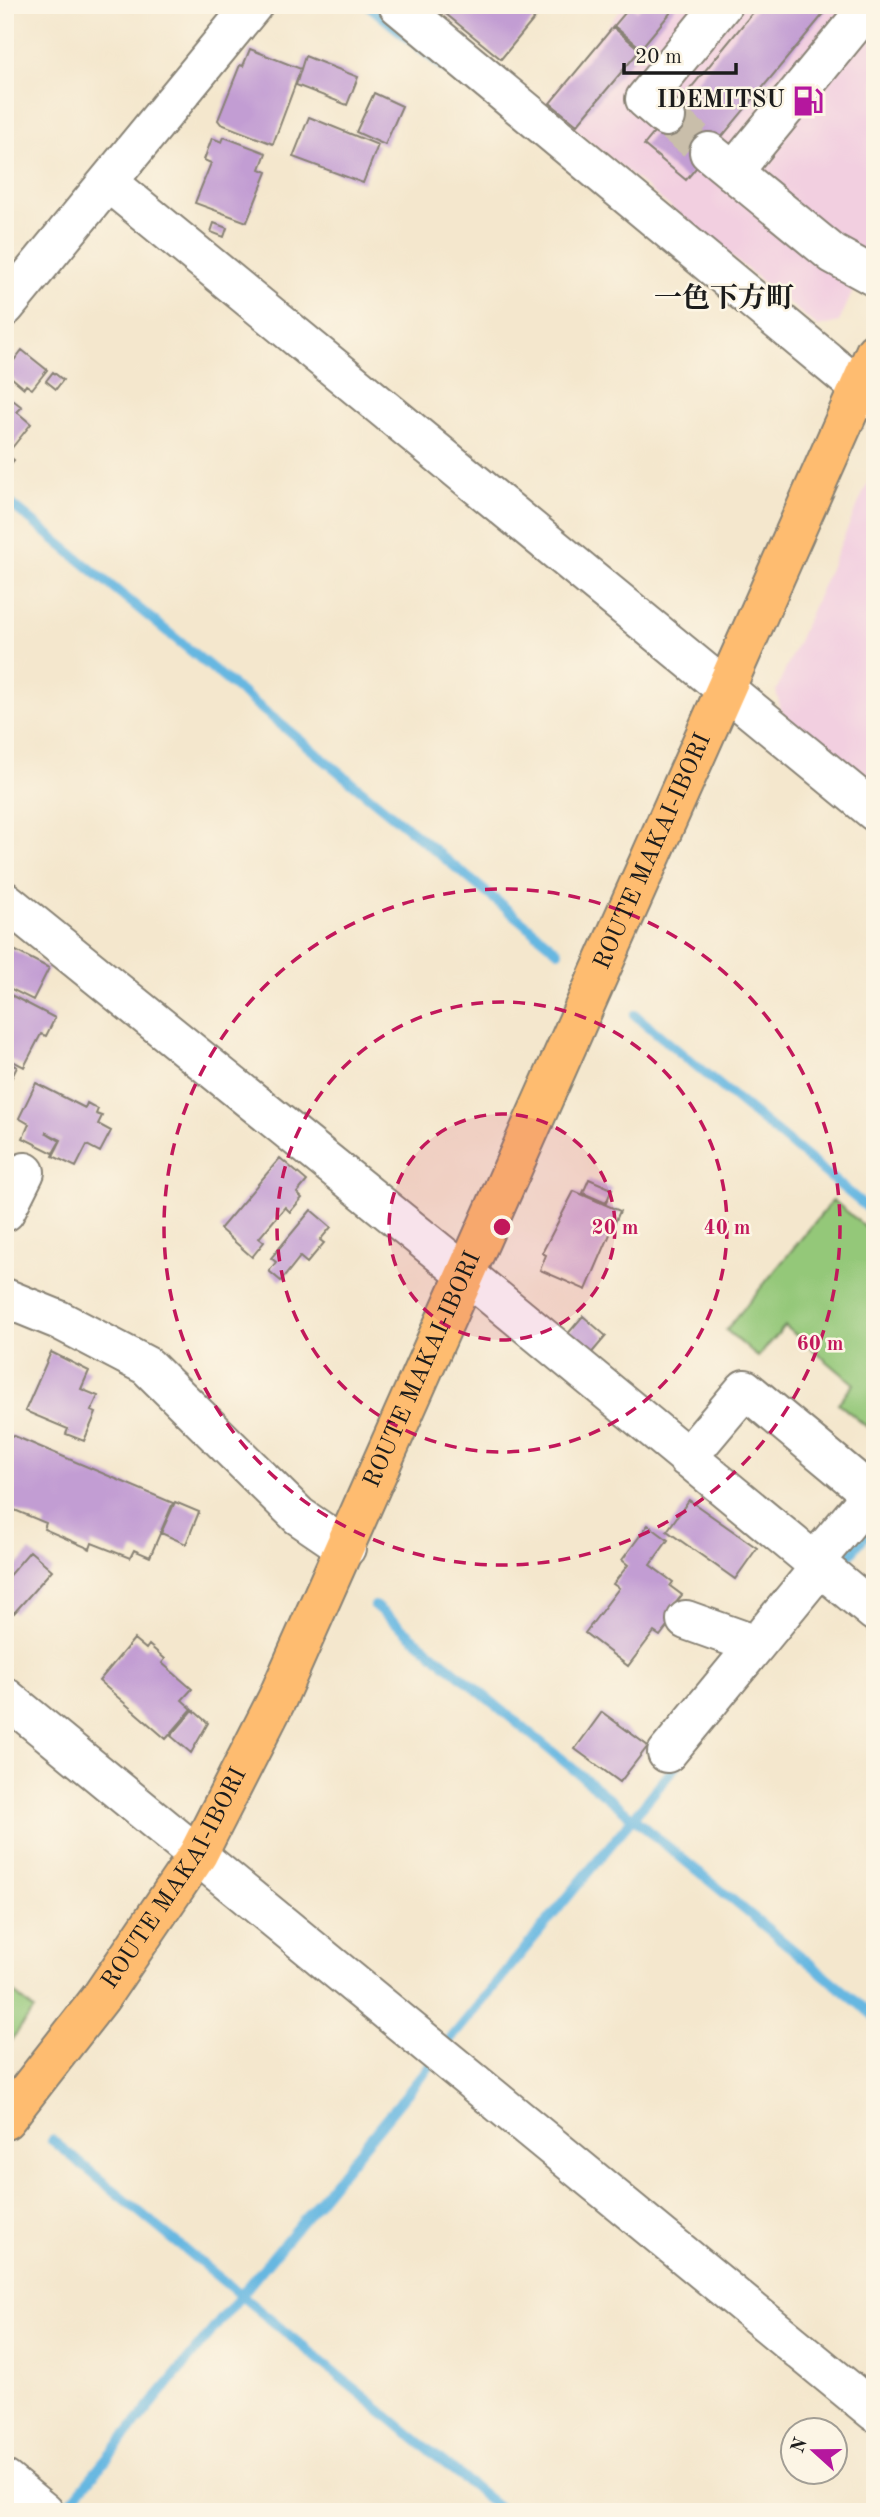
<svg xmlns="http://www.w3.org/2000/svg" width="880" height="2517" font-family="'Old Standard TT','Noto Serif JP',serif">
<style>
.built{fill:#f2cfe0}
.green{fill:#94c879;stroke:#58724a;stroke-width:2}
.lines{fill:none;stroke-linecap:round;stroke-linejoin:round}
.stream{stroke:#66b7e1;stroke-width:10}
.building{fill:#c29dd3}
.minor-tunnel{stroke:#c9beaa;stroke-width:38;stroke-dasharray:38 19;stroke-linecap:butt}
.minor-casing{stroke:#888274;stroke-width:42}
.major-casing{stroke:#888274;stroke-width:42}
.minor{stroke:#fff;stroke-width:38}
.major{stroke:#febc70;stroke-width:38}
.ring{fill:none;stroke:#c2185b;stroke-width:3.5;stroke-dasharray:12 9}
.labels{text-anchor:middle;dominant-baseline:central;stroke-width:5;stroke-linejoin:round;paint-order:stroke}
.poi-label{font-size:24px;font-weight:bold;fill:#1c1c1c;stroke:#fcf5e5;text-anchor:end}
.street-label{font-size:24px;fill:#1c1c1c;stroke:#fcf5e5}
.quarter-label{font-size:28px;font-weight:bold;fill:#1c1c1c;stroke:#fcf5e5}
.centre{fill:#c2185b;stroke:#fcf5e5;stroke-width:3.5}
.ring-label{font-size:21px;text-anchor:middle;font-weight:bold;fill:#c2185b;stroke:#fcf5e5;stroke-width:5;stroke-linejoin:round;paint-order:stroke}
</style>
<rect width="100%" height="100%" fill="#fcf5e5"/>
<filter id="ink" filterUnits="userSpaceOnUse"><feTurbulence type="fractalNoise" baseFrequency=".0143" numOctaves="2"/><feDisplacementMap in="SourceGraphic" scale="14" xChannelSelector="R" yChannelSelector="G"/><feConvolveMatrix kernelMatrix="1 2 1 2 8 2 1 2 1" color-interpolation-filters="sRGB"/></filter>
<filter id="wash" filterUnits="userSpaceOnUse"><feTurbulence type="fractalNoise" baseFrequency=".00686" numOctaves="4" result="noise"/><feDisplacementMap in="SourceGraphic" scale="28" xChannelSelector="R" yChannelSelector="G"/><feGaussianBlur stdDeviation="1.57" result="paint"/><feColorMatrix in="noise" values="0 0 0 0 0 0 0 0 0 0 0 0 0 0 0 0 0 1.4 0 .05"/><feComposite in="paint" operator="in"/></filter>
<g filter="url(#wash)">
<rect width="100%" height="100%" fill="#f4e7cd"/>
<path class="built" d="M624,5H859L875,18V242L839,322L818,327L544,104Z
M875,466V793L783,717L776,691Z"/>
<path class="green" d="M833,1200L875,1235V1418L867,1427L838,1403L854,1384L785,1326L758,1357L726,1330Z
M5,1985L34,2010L5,2048Z"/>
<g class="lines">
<path class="stream" d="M368,5L447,70
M5,499L558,951
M635,1015L875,1214
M839,1567L875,1524
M375,1606L875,2017
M449,2041L679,1762
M52,2140L504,2512
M66,2508L429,2067"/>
</g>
<g id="blocks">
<path class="building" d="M435,5H530L539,13L501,59Z
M642,5H677L641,48L614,26L631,6L637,11Z
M759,5H831L686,180L644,145Z
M613,27L640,50L577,125L550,103Z
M250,49L301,69L273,144L221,124L218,120L240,65L243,66Z
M305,56L358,77L347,105L296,85Z
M374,93L402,106L385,145L356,132Z
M309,117L378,145L363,183L293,157Z
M224,137L266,153L260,169L267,172L247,222L195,203L211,163L204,160L212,138L222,142Z
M214,223L227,228L224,237L211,232Z
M22,350L47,370L32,389L26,385L24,388L5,372Z
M53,372L63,380L56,389L46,381Z
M5,394L22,407L17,412L31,424L7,454L14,460L5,471Z
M10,948L49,968L33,1000L5,986V958Z
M5,992L55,1018L46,1036L41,1034L24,1067L5,1057Z
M5,1061L17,1067L10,1081L5,1078Z
M36,1083L85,1108L87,1103L98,1109L96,1114L102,1116L98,1124L111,1131L100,1152L87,1145L76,1167L53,1156L61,1140L45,1132L60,1141L53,1153L23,1138L29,1124L19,1118Z
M280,1158L307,1181L297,1193L302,1198L290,1212L285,1207L259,1238L264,1242L252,1257L220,1229Z
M589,1179L612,1189L606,1203L583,1193Z
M574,1191L620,1211L586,1290L540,1270L546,1255L542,1253Z
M311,1210L331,1227L320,1240L324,1243L307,1263L300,1257L281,1281L269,1271L276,1262L271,1258Z
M583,1316L606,1336L589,1356L565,1337Z
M51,1352L89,1371L81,1389L98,1396L91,1411L96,1413L84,1441L66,1434L68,1429L25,1411Z
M5,1432L173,1503L150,1557L134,1550L130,1558L92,1543L90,1549L44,1529L46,1523L5,1506Z
M689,1500L757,1548L735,1579L667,1531Z
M175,1502L199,1512L186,1544L161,1533Z
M648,1525L668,1540L650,1565L673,1582L670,1586L682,1595L670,1610L676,1615L660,1636L654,1632L628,1666L585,1633L619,1588L613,1584L628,1565L622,1560Z
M30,1551L52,1570L14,1613L5,1605V1580Z
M134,1639L146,1649L149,1645L165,1659L162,1663L192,1689L182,1700L192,1709L166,1739L99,1681Z
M193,1710L208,1723L191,1753L171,1736Z
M602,1712L648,1746L620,1782L575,1749Z"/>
</g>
</g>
<g filter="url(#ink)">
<use href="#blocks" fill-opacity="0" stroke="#888274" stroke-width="2"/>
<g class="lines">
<path class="minor-tunnel" d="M666,117L709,152"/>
<g class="minor-casing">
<path id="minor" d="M398,5L875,401
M666,117L645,99L722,5
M709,152L833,254L875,277
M733,172L870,5
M108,182L875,812
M5,307L253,5
M5,901L467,1275L875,1612
M5,1212L25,1172
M5,1298L59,1320L147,1366L299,1516L346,1548
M687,1458L745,1389L871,1494
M814,1562L875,1490
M686,1620L756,1645
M5,1697L875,2412
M667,1753L820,1567
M5,2480L44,2512"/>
</g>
<g class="major-casing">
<g id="major">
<path id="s1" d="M5,2120L101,1997L198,1854L277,1699L875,352"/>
</g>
</g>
<use href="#minor" class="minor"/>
<use href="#major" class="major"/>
</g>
</g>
<circle cx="502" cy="1227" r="113" fill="#c2185b" fill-opacity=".12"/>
<g class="ring">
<circle cx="502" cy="1227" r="113"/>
<circle cx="502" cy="1227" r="225"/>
<circle cx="502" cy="1227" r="338"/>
</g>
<defs>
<g id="fuel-bare" transform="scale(2.415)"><path d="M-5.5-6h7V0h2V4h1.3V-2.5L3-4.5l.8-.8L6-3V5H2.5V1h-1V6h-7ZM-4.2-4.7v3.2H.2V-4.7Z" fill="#b5179e" stroke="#fcf5e5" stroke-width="2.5" paint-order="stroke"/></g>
</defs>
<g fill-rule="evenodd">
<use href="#fuel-bare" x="808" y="101"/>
</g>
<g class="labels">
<g class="poi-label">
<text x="785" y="101">IDEMITSU</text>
</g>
<g class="street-label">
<text stroke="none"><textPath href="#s1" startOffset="1430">ROUTE MAKAI-IBORI</textPath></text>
<text stroke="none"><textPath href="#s1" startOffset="863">ROUTE MAKAI-IBORI</textPath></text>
<text stroke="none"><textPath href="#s1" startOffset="296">ROUTE MAKAI-IBORI</textPath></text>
</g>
<g class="quarter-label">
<text x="724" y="300">一色下方町</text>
</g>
</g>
<circle cx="502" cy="1227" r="10" class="centre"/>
<g class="ring-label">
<text x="615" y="1234">20 m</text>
<text x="727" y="1234">40 m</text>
<text x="820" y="1350">60 m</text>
</g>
<rect width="880" height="2517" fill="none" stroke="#fcf5e5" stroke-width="28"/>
<g transform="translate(814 2451) rotate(291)"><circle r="33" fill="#fcf5e5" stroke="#a29e95" stroke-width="2"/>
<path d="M0-5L12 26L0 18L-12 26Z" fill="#b5179e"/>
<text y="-10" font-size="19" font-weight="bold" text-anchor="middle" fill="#1c1c1c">N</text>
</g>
<path d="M624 63v10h112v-10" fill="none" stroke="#1c1c1c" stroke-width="3.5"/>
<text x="635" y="63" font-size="21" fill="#1c1c1c" stroke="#fcf5e5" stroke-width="5" paint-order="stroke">20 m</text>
</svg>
